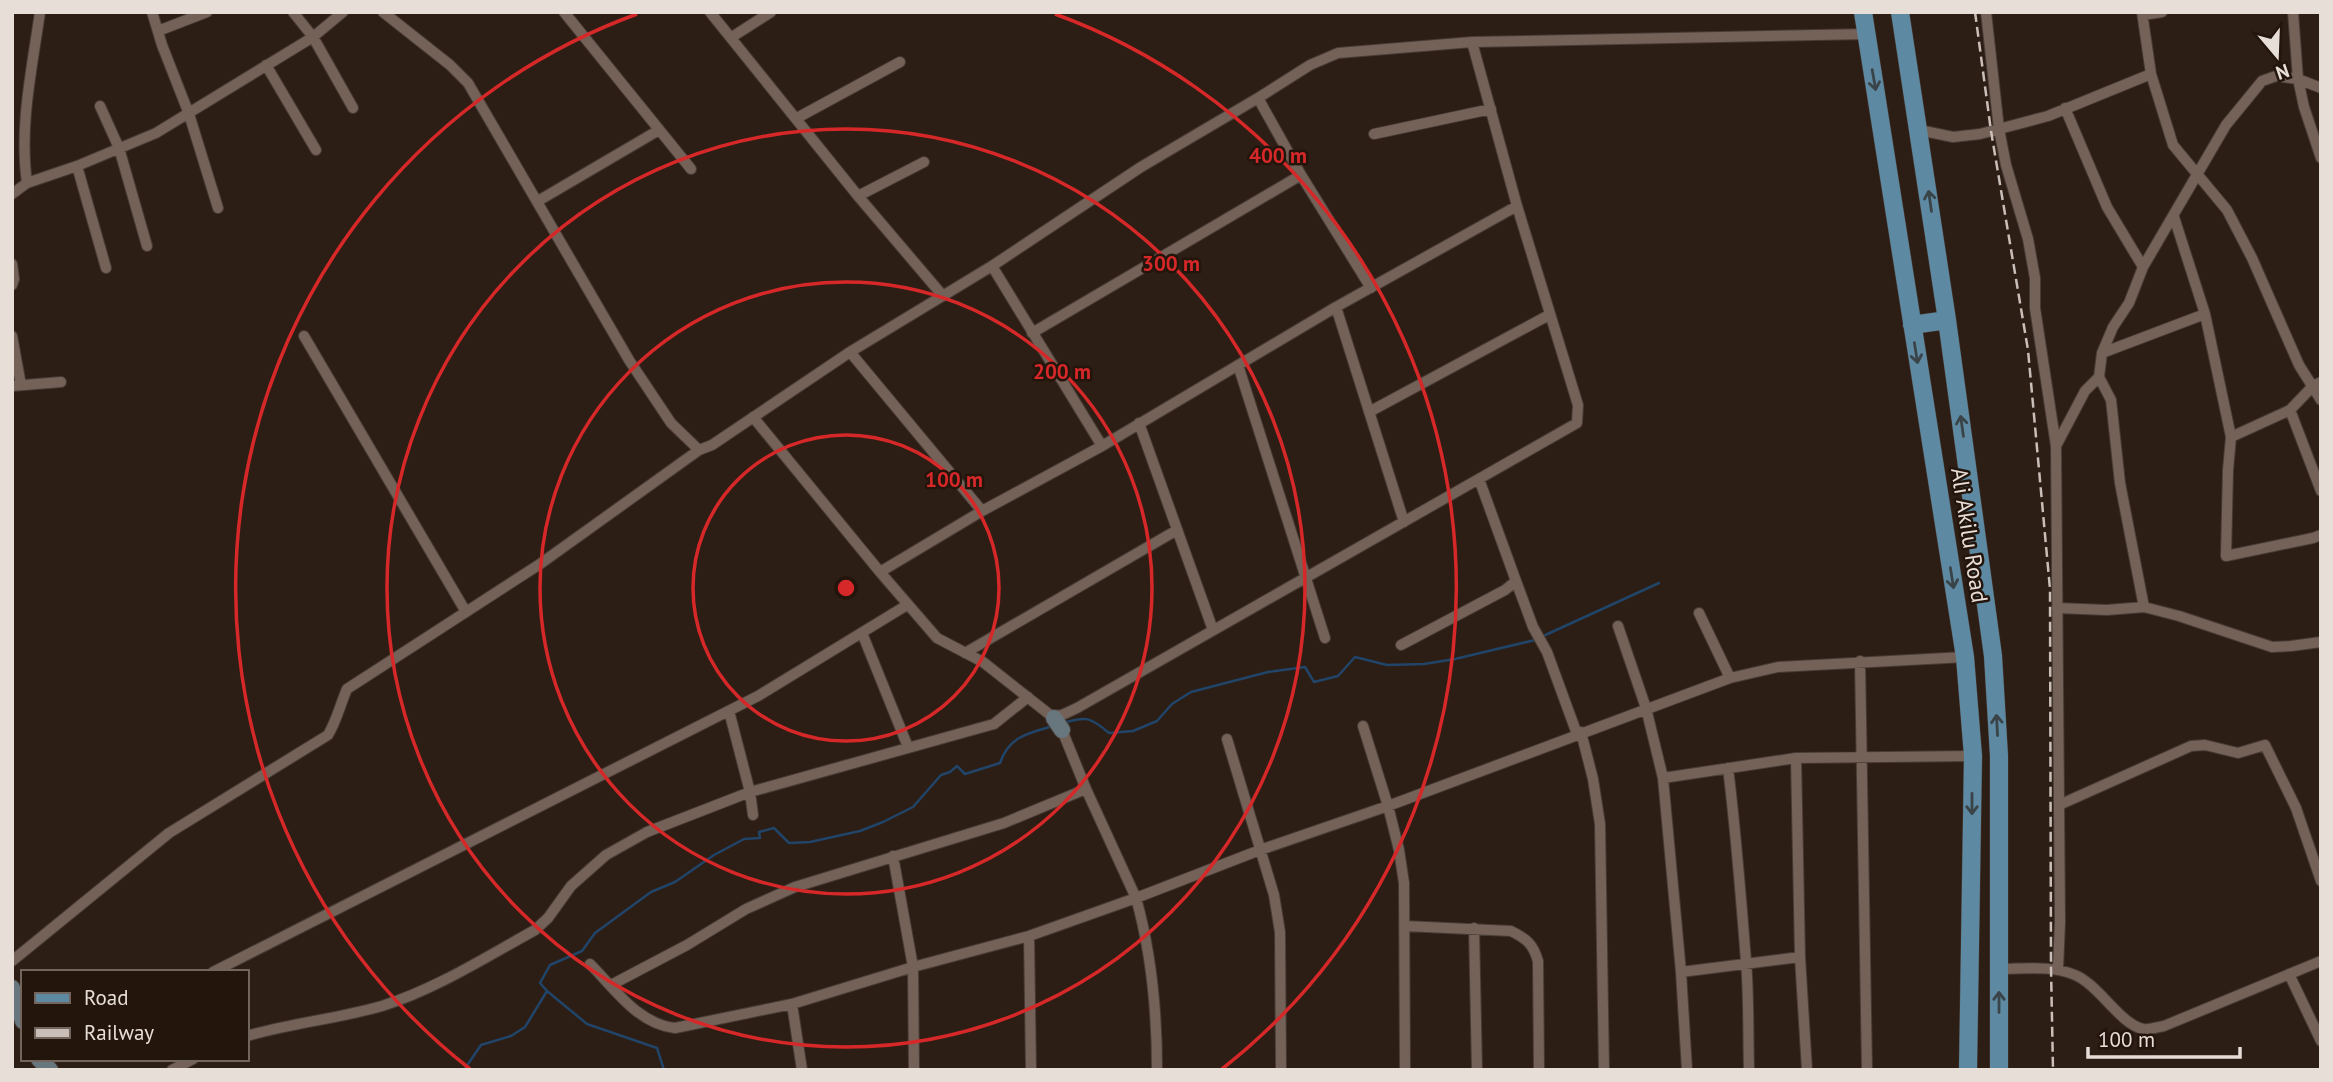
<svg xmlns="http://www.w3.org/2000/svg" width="2333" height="1082" font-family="'PT Sans',sans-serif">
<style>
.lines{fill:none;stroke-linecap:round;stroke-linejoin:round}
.stream{stroke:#214469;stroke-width:2.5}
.street-casing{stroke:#473b35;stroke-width:12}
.secondary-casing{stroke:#473b35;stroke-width:18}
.primary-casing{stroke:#473b35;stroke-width:19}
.street{stroke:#746258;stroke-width:10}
.secondary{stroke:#68767d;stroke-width:16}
.primary{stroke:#5d8aa2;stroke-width:18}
.rail{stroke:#c9beb8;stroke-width:2.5;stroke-dasharray:10 5;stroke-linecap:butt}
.oneway{stroke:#3a4448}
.ring{fill:none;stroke:#d62828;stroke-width:3.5}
.labels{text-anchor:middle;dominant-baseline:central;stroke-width:5;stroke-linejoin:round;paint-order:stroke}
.street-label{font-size:23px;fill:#e8ded8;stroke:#23150c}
.centre{fill:#d62828;stroke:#23150c;stroke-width:3.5}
.ring-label{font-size:21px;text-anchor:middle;font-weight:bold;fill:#d62828;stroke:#23150c;stroke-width:5;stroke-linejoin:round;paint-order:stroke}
</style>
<rect width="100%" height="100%" fill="#2d1e15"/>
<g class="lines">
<path class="stream" d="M1541,637L1659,583
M1063,723C1087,716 1090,717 1109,733L1133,731L1157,721L1172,704L1191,692L1268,672L1305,667L1314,682L1338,676L1355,657L1387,665L1424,664L1455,659L1535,640
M547,991L540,983L550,965L582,951L595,933L651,892L675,882L714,855L744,839L760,838L759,832L774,828L789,843L810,842L860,831L883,822L913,807L941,775L950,772L957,766L965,774L1000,763C1009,736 1029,733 1053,726
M464,1070L481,1045L511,1036L525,1027L547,991L587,1024L657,1048L664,1070"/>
<g class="street-casing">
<path id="street" d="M152,12L162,45L189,114L218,208
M293,12L313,37L353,108
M383,12L450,65L468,83L629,360L671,423L699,450
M564,12L691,169
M710,12L858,196L943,296
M1986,12L1999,129L2006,165L2028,239L2035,278V308L2056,446
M2142,12L2151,74L2173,145L2227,210L2252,258L2299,365L2321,400
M2293,12L2298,79L2304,107L2321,158
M2143,15L2162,12
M158,31L207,12
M732,37L771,12
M266,65L316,150
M1258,98L1301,175L1371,288
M100,106L119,148L147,246
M2065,108L2107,207L2143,267
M797,118L900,62
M1919,130L1953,137L1980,134L2048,116L2151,74
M1374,134L1491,109
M77,166L106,268
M27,183C19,126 32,69 40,12
M12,194L27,183L77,166L156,133L313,37L343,12
M858,196L924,162
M538,201L659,130
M2174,217L2205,314L2231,437L2228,470L2226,556L2313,538L2321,535
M12,264L14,279L12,285
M992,266L1102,446
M1336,307L1404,522
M1032,333L1301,175
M12,336L21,385
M304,336L466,612
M850,352L982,511
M2102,353L2205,314
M1238,365L1325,638
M2099,377L2111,400L2120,483L2144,607
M12,386L61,382
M2290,410L2321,491
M1369,412L1549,315
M753,417L880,572L937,638L983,662L1054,718
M1139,423L1213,630
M2231,437L2290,410L2313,386L2321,382
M1479,479L1516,581L1533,627L1547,652L1577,734
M880,572L982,511L1102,446L1336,307L1517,206
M2057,608L2107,610L2144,607L2179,616L2272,647L2291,646L2321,642
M1699,613L1730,678
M1618,626L1646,708L1663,778L1681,972L1687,1070
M862,633L908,747
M1401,645L1505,590L1516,581
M965,653L1177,530
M1860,661L1867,1070
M729,711L750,792L753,815
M1051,716L1062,715L1077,708L1577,423L1578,405L1517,206L1472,42
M1363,726L1388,806L1399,850L1404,883L1405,1070
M1062,730L1086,789L1136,898C1152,955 1157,1011 1157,1070
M1581,732L1593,779L1600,824L1604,1070
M1227,739L1274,895L1280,932L1281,1070
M1796,758L1800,957L1807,1070
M1728,768C1736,832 1741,897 1746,961C1749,997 1748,1034 1749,1070
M1663,778L1796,758L1973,756
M2059,805L2191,746L2205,745L2238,753L2265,745L2296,808L2321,881
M893,856L913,967L914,1070
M1405,926L1511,931C1527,939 1533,944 1538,961L1539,1070
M1474,928L1477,1070
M1029,936L1031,1070
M12,961L169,833L328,735C337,720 340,705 347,689L540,564L699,450L712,445L850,352L992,266L1141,167L1258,98L1310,65L1338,53L1472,42L1867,34
M590,964C615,989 638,1024 675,1028L792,1004L913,967L1029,936L1136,898L1260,850L1388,806L1730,678L1778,667L1965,657
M1999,969C2025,969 2051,965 2075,975C2099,985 2120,1024 2143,1029C2149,1030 2158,1027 2164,1026L2321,961
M2058,969L2060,922L2056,446L2085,391L2099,377L2102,353L2113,327L2129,303L2143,267L2226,125L2262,81L2276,76L2298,79L2321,88
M213,972L758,696L907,605
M1681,972L1800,957
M2289,974L2321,1041
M611,985L687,945L746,909L795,887L1004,823L1086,789
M792,1004L802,1070
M247,1036C291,1023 337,1019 382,1006C436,989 486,957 535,930L548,918L571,886L606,855L647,832L750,792L994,724L1028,697
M172,1070L193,1059"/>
</g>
<g class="secondary-casing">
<path id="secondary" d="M1054,718L1062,730
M12,988L23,1021
M39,1059L50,1070"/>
</g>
<g class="primary-casing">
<path id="primary" d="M1863,12L1965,657L1973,756L1968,1070
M1900,12L1947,320L1993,656L1999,756V1070
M1912,325L1947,320"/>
</g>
<use href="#street" class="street"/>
<use href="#secondary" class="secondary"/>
<use href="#primary" class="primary"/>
<path class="rail" d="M1975,12L1991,131L2028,350L2050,589L2051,968L2053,1070"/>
</g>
<defs><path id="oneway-shaft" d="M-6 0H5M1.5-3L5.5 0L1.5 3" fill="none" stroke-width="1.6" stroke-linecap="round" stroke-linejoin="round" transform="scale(1.75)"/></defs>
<g class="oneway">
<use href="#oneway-shaft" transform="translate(1874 80) rotate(80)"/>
<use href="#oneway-shaft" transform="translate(1930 201) rotate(-98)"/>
<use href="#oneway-shaft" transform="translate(1916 353) rotate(81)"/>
<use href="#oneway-shaft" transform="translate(1962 426) rotate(-98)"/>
<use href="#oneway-shaft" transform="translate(1952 578) rotate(81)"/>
<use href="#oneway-shaft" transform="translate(1997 725) rotate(-93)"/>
<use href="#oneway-shaft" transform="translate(1972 804) rotate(90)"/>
<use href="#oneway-shaft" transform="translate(1999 1002) rotate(-90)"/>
</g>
<g class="ring">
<circle cx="846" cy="588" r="153"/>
<circle cx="846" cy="588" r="306"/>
<circle cx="846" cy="588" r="459"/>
<path d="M470 1069A611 611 0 0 1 637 14M1055 14A611 611 0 0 1 1222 1069"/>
</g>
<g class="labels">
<g class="street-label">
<text transform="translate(1970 535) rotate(81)">Ali Akilu Road</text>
</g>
</g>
<circle cx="846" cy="588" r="10" class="centre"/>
<g class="ring-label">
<text x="1278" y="163">400 m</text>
<text x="1171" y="271">300 m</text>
<text x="1062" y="379">200 m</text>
<text x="954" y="487">100 m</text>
</g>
<rect width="2333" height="1082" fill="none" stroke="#e8ded8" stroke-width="28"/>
<rect x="21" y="970" width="228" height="91" fill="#23150c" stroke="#72655e" stroke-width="2"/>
<rect x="35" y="993" width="35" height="10" fill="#5d8aa2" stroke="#72655e" stroke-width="2"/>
<text x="84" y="1005" font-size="21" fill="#e8ded8">Road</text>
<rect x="35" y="1028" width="35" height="10" fill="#c9beb8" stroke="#72655e" stroke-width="2"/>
<text x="84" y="1040" font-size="21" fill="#e8ded8">Railway</text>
<g transform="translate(2277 56) rotate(161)" stroke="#23150c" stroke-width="5" paint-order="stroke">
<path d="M0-5L12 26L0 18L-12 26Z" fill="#e8ded8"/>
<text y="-10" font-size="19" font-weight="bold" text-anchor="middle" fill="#e8ded8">N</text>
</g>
<path d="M2088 1047v10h152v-10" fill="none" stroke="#e8ded8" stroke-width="3.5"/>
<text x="2098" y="1047" font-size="21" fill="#e8ded8" stroke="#23150c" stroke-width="5" paint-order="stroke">100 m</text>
</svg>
